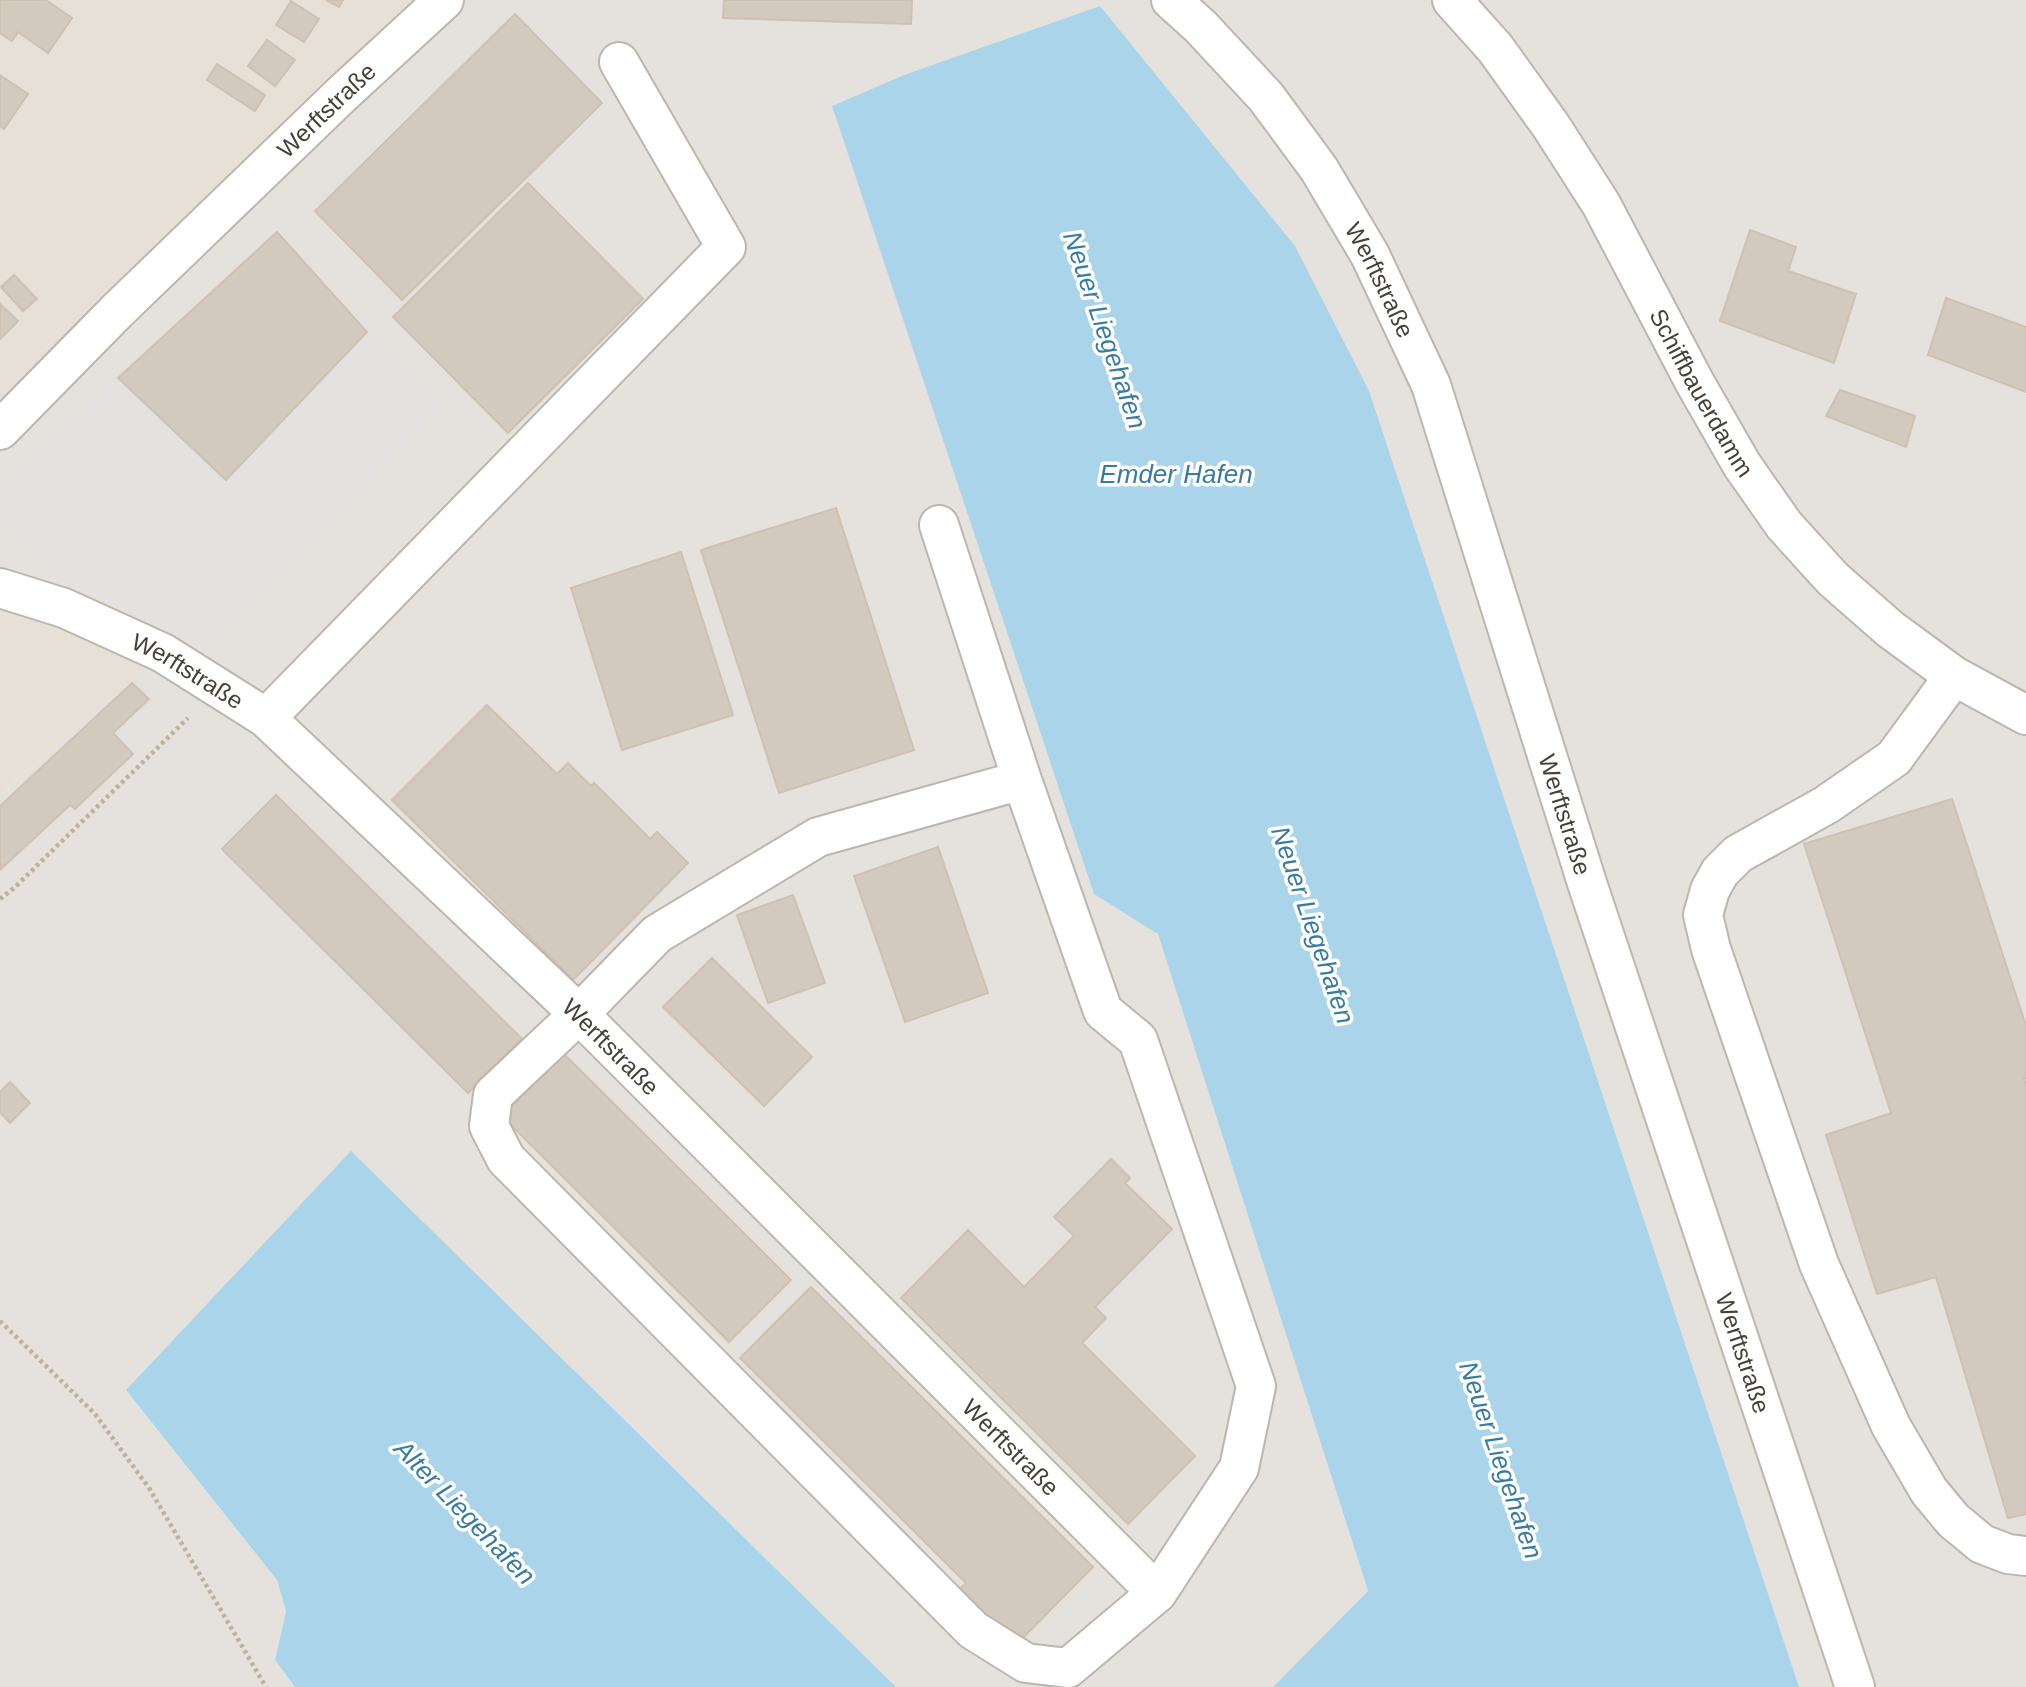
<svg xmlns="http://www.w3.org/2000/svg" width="2026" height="1687" font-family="Helvetica,sans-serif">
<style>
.residential{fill:#e6e0d7}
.industrial{fill:#e5e1dd}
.parking{fill:#e4e2e0}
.water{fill:#aad4ea}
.building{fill:#d3cabf;stroke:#cec1b2;stroke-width:2}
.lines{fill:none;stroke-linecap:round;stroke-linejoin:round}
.minor-casing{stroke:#bdb6ac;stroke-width:42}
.path{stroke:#beb19e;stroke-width:4.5;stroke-dasharray:3.5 3.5;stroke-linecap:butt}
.minor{stroke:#fff;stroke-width:38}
.labels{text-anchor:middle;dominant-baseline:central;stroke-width:7;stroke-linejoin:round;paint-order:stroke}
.street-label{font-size:24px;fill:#463f37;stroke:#fff}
.water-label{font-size:26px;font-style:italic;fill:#377ba1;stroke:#fff}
</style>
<rect width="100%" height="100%" fill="#f3efe8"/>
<path class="residential" d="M0,0H444L0,430Z
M0,588L163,653L0,793Z"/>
<path class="industrial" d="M444,0H2026V1687H1799L1369,391L1100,6L904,75L832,106L1094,894L1158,933L1368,1592L1273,1687H896L351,1152L126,1390L277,1580L286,1610L275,1660L295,1687H0V793L162,653L0,588V430Z"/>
<path class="parking" d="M367,332L442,404L181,678L0,505V502L118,378L226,480Z"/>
<path class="water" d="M1100,6L1295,246L1369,391L1799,1687H1273L1368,1591L1158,934L1094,894L832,106L904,75Z
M351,1151L896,1687H295L275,1660L286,1611L277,1580L126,1390Z"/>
<path class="building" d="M0,0H46L72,18L48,53L18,32L12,41L0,33Z
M326,0H343L339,7Z
M724,0H912L911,24L723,18Z
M291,1L319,19L304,42L276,25Z
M515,14L602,103L402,300L315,211Z
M267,40L295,60L275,86L248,66Z
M217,64L265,95L255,111L207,80Z
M0,75L28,94L4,129L0,126Z
M528,183L643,299L508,433L393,317Z
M1750,230L1796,247L1788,271L1856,294L1834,363L1720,321Z
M277,232L367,332L226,480L118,378Z
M14,275L37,299L23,311L1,287Z
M1946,298L2026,327V392L1928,355Z
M0,304L18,321L0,339Z
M1840,390L1915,416L1906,447L1826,416Z
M836,508L914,750L779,793L701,550Z
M681,552L733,715L622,750L571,588Z
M132,683L149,699L113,733L133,754L75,809L70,805L0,870V806Z
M487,705L557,774L568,763L591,786L594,783L650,839L657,832L688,863L573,980L392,800Z
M276,795L522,1039L468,1093L222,849Z
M1952,799L2026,1026V1078H2024L2026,1085V1514L2008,1518L1936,1277L1877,1294L1826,1135L1891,1113L1804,844Z
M938,847L988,993L905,1022L854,876Z
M793,895L825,983L768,1003L737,915Z
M712,958L812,1057L764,1106L663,1007Z
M564,1054L791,1280L729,1342L502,1116Z
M10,1082L30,1103L10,1123L0,1112V1092Z
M1111,1159L1130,1178L1125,1183L1172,1229L1095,1307L1106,1318L1082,1343L1195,1456L1128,1524L901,1298L968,1230L1024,1287L1074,1236L1054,1217Z
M811,1287L1093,1567L1017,1644L960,1589L966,1583L740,1358Z"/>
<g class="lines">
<g class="minor-casing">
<g id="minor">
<path id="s1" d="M1171,0L1201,27L1266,97L1319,169L1370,255L1431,385L1587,883L1855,1687"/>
<path id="s2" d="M1452,0L1495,48L1551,126L1601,204L1695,383L1742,465L1784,525L1833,579L1890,629L1954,676L2026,715"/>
<path id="s3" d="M0,430L117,311L341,95L444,0"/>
<path d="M939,525L1022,780L1103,1011L1138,1040L1256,1386L1239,1468L1157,1593L1068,1668L1026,1663L973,1630L506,1159L489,1126L493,1095L579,1014L657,934L818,837L1022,780"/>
<path id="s4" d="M0,588L64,608L163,653L266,718L579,1014L1157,1593"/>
<path d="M1954,676L1894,758L1826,805L1738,854L1720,872L1710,890L1703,915L1711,949L1819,1264L1891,1426L1929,1491L1953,1520L1982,1544L2008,1554L2026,1556"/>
<path d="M266,718L726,247L619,62"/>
</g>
</g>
<path class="path" d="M0,899L14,888L188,718
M0,1321L95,1414L149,1488L266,1687"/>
<use href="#minor" class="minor"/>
</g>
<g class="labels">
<g class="street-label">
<text stroke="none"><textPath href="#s3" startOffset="457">Werftstraße</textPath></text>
<text stroke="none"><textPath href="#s1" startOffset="352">Werftstraße</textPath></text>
<text stroke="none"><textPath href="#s2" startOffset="467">Schiffbauerdamm</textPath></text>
<text stroke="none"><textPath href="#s4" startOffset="206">Werftstraße</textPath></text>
<text stroke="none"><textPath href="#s1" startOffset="919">Werftstraße</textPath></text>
<text stroke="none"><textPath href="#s4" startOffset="774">Werftstraße</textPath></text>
<text stroke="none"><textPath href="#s1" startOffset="1486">Werftstraße</textPath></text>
<text stroke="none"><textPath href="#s4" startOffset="1340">Werftstraße</textPath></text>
</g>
<g class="water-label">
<text transform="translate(1105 330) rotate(71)">Neuer Liegehafen</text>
<text x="1176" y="474">Emder Hafen</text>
<text transform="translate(1313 925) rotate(71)">Neuer Liegehafen</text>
<text transform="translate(1501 1460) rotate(71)">Neuer Liegehafen</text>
<text transform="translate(465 1512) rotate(46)">Alter Liegehafen</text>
</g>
</g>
</svg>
